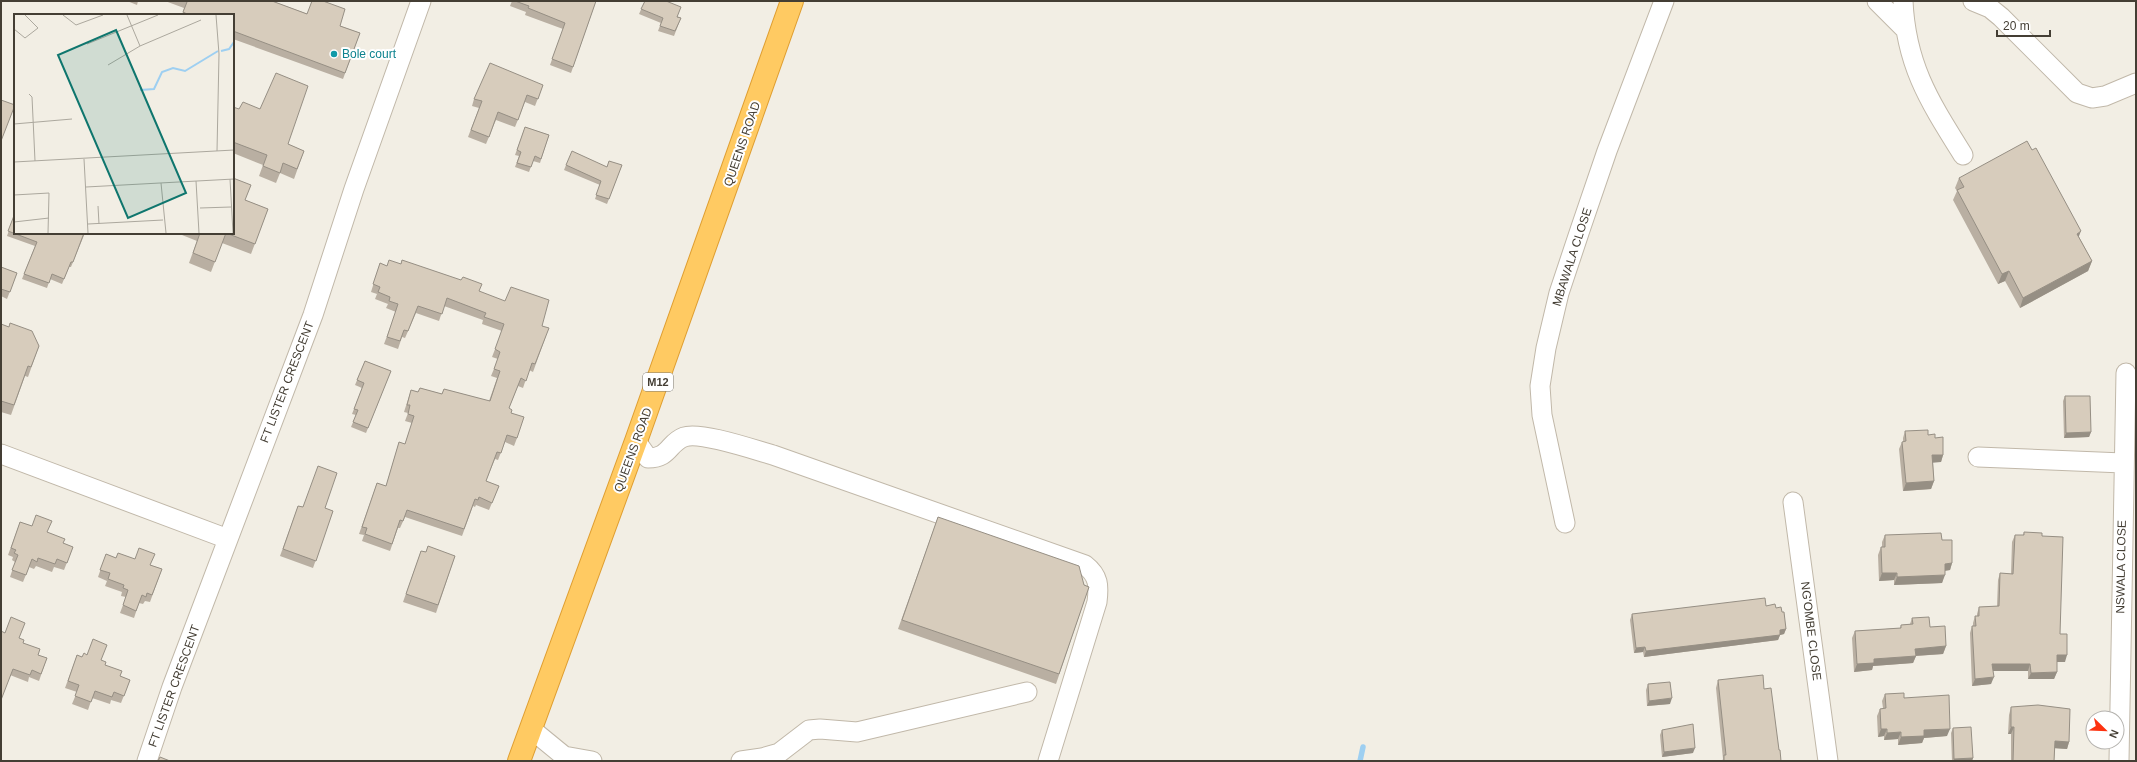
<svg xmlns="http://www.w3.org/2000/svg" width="2137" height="762" font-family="Arial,sans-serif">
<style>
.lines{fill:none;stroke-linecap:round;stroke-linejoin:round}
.stream{stroke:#9ecff1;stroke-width:5.5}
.minor-casing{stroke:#c1b8a9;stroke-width:21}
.highway-casing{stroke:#df9e31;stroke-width:24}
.minor{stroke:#fff;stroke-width:19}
.highway{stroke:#ffca62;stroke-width:22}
.wall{fill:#b9afa2}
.shaded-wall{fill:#968f84}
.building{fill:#d7ccbc;stroke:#968f84}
.culture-dot{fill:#0f9aa8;stroke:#fff;stroke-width:1.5}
.labels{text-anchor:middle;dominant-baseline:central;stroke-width:4;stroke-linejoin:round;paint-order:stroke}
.shield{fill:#fff;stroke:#7c7871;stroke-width:1}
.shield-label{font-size:11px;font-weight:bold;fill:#443e34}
.culture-label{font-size:12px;fill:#0d838f;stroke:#fff;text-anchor:start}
.street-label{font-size:12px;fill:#443e34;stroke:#fff}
.inset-river{fill:none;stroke:#9ecff1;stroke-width:2}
.inset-road{fill:none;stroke:#aca89e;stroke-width:1}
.view{fill:#0f766e;fill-opacity:0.15;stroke:#0f766e;stroke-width:2}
.inset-edge{fill:none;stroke:#443e34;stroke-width:2}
</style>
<rect width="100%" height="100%" fill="#f2eee4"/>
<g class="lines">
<path class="stream" d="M1360,761L1363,747"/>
<g class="minor-casing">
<path id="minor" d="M1877,1L1904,28
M1903,1C1906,66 1930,102 1963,155
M1973,1L1990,8L2001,17L2077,93L2092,98L2105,96L2136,83
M636,441L648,458C670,458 668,443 684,437C700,431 755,450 773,455L1085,565C1099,576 1099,586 1097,602L1048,761
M1,454L228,539
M1978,457L2123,463
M1793,502L1828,761
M1565,523L1542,415L1540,386L1546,348L1559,293L1580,230L1607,151L1664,1
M531,729L564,756L592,761
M147,761L172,687L313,315L354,189L421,1
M741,761L762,758L779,753L809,730L820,729L857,732L1027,692
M2119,761L2126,373"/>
</g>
<g class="highway-casing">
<path id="highway" d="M519,761L636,441L792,1"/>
</g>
<use href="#minor" class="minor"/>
<use href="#highway" class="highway"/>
</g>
<path class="wall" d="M127,1H138L137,5Z
M165,1H272L360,33L343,79L233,39V15H182L184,8Z
M512,1H596L571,73L550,65L563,29L525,15L526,12L510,6Z
M645,1L681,18L674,36L658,31L661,23L639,14Z
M543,85L535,106L525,102L515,127L496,120L486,144L468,137L479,108L472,106L474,99Z
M233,107L288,144L304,151L294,179L280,173L276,183L259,176L263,165L233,153Z
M525,127L549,135L540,163L533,161L529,172L515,167L519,156L515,155Z
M566,165L607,167L622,165L607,204L595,199L600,185L564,170Z
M1959,178L2079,237L2092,261L2088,271L2020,308L2005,281L1998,284L1953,200L1957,191L1955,188Z
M245,200L268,209L251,254L222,243L211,272L189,263L197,241L177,233H233Z
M15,213L85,233L71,267H69L62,284L50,279L47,288L22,279L35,246L7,236Z
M402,260L479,291L542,326L546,336L533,372L529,370L523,388L518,386L509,408L511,413L517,438L514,446L505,442L498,460L495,459L486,481L499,486L489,510L476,505L475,507L473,506L462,536L405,517L400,528H398L390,551L362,541L364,535L359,534L377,483L386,486L399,442L405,444L412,423L405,421L408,413L404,412L411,390L418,392L420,388L442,394L444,389L489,401L497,378L491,376L498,359L492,357L502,331L482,324L483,320L444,306L439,321L416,313L405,338L402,337L398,349L384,344L396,312L386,308L388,304L375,299L377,294L371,292L380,263L387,266L401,264Z
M1,267L17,273L7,299L1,296Z
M1,324L39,346L28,377L25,376L11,415L1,412Z
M365,361L391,371L366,433L351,427L356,415L352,414L362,388L355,385Z
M2065,396L2091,432L2089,437L2064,438L2063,401Z
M1905,431L1928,435L1935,438L1943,455L1941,462H1933L1934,481L1931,489L1903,491L1899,449L1902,442H1903V438Z
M298,506L303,507L325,508L333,511L313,568L280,556Z
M938,517L1089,587L1056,684L898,629Z
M20,522L47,532L63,543L73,547L64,570L54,567L52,572L36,566L34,569L29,567L23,582L10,577L15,562L12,560L13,557L8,555Z
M2024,532L2042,536L2065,662H2057V672L2054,679H2028V671H1993L1991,684L1972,686L1970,633L1972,626H1973V623L1975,616H1977V614L1979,607L1997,606L1998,580L2000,573L2011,574L2012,542L2015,535H2023Z
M1885,535L1942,540L1952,563L1950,570L1945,571L1942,583L1894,585V580L1879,581L1878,555L1881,547H1882V542Z
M421,551L426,552L455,556L436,613L403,602Z
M106,554L116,558L150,565L162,569L150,602L145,601L143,604L139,603L134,618L120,613L126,597L121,596L122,592L105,586L107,581L98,577Z
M1766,606L1776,608L1782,612L1786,629L1784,634L1780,635L1778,640L1644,657L1643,652L1634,653L1630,620L1632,614Z
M1912,618L1930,627L1946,646L1943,654L1916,656L1913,663L1873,666L1872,670L1854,672L1852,638L1855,631L1900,628L1901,625L1910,624Z
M19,638L23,643L38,655L47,658L39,681L29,677L28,682L10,675Z
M77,655L82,657L101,660L105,665L120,676L130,680L121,703L111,700L110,704L92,698L88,710L72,704L77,692L65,688Z
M1718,680L1764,689L1781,761H1722L1723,759L1716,688Z
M1648,684L1670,704L1647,706L1646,690Z
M1885,694L1904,698L1947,736L1924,738L1922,743L1898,745V739L1884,740V736L1878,737L1877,716L1880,709L1883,708L1882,701Z
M2011,707L2069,742L2067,749L2055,748L2054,761H2011V734H2008L2009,715Z
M1953,728L1973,758L1972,761H1952L1951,733Z
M1662,730L1693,753L1662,757L1660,735Z"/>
<path class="shaded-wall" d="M2081,231L2077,241V234Z
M2092,261L2088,271L2020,308L2023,298Z
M2009,271L2005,281L1998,284L2002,274Z
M2091,432L2089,437L2064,438L2066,433Z
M1932,455H1943L1941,462L1930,463Z
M1934,481L1931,489L1903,491L1906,483Z
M1952,563L1950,570L1942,571L1945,564Z
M1882,573H1897L1894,580L1879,581Z
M1945,575L1942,583L1894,585L1897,577Z
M1786,629L1784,634L1780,635L1778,640L1644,657L1646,651Z
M1946,646L1943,654L1913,656L1915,649Z
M1645,647L1643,652L1634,653L1636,648Z
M2057,655H2067L2065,662H2054Z
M1916,656L1913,663L1873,666L1872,670L1854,672L1857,664L1874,659Z
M1992,664H2030L2028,671H1990Z
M2057,672L2054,679H2028L2031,673Z
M1994,677L1991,684L1972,686L1975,679Z
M1672,698L1670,704L1647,706L1649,701Z
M2011,727H2014L2011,734H2008Z
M1881,729H1887L1884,736L1878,737Z
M1950,729L1947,736L1924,738L1922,743L1898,745L1901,737L1924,730Z
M1901,732L1898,739L1884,740L1887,733Z
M2055,741L2069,742L2067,749L2052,748Z
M1695,748L1693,753L1662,757L1664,752Z
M1973,758L1972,761H1953L1954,759Z"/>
<path class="building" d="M185,1H272L307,14L312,1H323L345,9L340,26L360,33L345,73L233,31V15H189L183,12L187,2Z
M515,1H596L573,67L552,59L565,23L528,8L529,6Z
M645,1H666L681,7L677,17L681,18L675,31L660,26L663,18L641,9Z
M490,63L543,85L538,99L527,95L518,120L498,112L489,137L471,130L482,101L474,99Z
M276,73L308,86L288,144L304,151L297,169L283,163L280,173L263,166L267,155L233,142V107L239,109L243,102L260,109Z
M1,100L15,105L1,141Z
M525,127L549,135L541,159L535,156L531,167L517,163L521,152L517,150Z
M2027,141L2032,150L2036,148L2081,231L2077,234L2092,261L2023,298L2009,271L2002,274L1957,190L1964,187L1959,178Z
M572,151L607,167L609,161L622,165L609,199L596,195L601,181L566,165Z
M233,178L251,185L245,200L268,209L255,244L226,233L215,262L193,253L200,233H233Z
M15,213V233H84L73,262H71L64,279L52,274L49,283L24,274L37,242L8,231Z
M389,260L401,264L402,260L461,280L463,277L482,284L479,291L505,301L511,287L549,300L542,326L549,328L535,364L532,363L526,381L521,378L509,408L512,410L511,413L524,417L517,438L507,435L501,453L497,452L486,481L499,486L492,503L479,497L478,500L475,499L464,529L407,510L403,521L400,520L392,544L365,534L367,528L362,527L377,483L386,486L399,442L405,444L414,416L408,414L410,405H407L411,390L418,392L420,388L442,394L444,389L490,401L500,371L494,369L500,352L495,349L504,324L484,317L486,313L447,298L442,314L418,306L408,331L404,330L400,341L387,337L398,304L389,301L390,297L378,292L380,287L373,284L380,263L387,266Z
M1,267L17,273L10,292L1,289Z
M10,323L32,331L39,346L31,367L28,366L14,405L1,401V324L9,327Z
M365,361L391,371L368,428L353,422L358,410L354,409L364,383L357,380Z
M2065,396H2090L2091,432L2066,433Z
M1928,430V435L1935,434V438L1943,437V455H1932L1934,481L1906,483L1902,442L1906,441L1905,431Z
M318,466L337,473L325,508L333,511L316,561L283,549L298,506L303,507Z
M36,515L52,521L47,532L65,539L63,543L73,547L67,563L57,559L55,564L38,558L37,562L32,559L26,575L12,570L18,555L14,553L16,550L11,548L20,522L32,526Z
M938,517L1079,566L1084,585L1089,587L1059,674L902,620Z
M2024,532L2042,533V536L2063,537L2060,634H2067V655H2057V672L2031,673L2030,664H1992L1994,677L1975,679L1972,626H1976L1975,616H1979V607L1999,606L2000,573L2013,574L2015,535H2024Z
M1941,533L1942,540H1952V563L1945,564V575L1897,577V573H1882L1881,547H1885V535Z
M428,546L455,556L438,605L406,594L421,551L426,552Z
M139,548L155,554L150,565L162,569L152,595L147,593L146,597L142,595L136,611L123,605L128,590L123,588L124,585L108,579L110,573L100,570L106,554L116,558L118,553L135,559Z
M1765,598L1766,606L1775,604L1776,608L1781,607L1782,612H1784L1786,629L1780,630V635L1646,651L1645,647L1636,648L1632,614Z
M11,617L25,623L19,638L24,640L23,643L40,649L38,655L47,658L41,674L32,670L30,675L13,669L1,700V631L5,633Z
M1929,617L1930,627L1945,626L1946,646L1915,649L1916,656L1874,659V663L1857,664L1855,631L1901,628V625L1913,624L1912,618Z
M93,639L107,645L101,660L106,662L105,665L122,671L120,676L130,680L124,696L114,692L112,697L95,691L91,702L75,696L79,685L68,681L77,655L82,657L84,653L87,655Z
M1763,675L1764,689L1771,688L1779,750H1780L1781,761H1724V755H1726L1718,680Z
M1670,682L1672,698L1649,701L1648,684Z
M1904,693V698L1949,695L1950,729L1924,730V736L1901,737V732L1887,733V729H1881L1880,709L1886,708L1885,694Z
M2038,705L2070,709L2069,742L2055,741L2054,761H2013L2014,727H2011V707Z
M1693,724L1695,748L1664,752L1662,730Z
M1971,727L1973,758L1954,759L1953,728Z
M160,757L170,761H158Z"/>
<circle class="culture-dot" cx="334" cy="54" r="4"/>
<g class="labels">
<rect class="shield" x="643" y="373" width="30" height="18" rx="3"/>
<g class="shield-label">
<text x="658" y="382">M12</text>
</g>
<g class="culture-label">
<text x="342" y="54">Bole court</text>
</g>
<g class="street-label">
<text transform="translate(742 144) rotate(-71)">QUEENS ROAD</text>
<text transform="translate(1572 257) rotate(-72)">MBAWALA CLOSE</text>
<text transform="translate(287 382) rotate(-69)">FT LISTER CRESCENT</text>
<text transform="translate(633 450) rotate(-70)">QUEENS ROAD</text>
<text transform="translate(2121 567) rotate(-89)">NSWALA CLOSE</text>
<text transform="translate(1811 631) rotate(83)">NG'OMBE CLOSE</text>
<text transform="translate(174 686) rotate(-70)">FT LISTER CRESCENT</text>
</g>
</g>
<g transform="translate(14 14)">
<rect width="220" height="220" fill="#f2eee4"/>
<path class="inset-river" d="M207,37L215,35L220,28M126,76L140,75L148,58L159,54L171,57L204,37"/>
<path class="inset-road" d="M49,1L62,11L89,1M113,1L126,32L187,6M202,1L205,40L203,137M0,15L11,24L24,14L11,1M73,30L144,1M94,51L126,32M15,80L18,83L21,147M0,110L58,105M70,145L74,219M0,148L220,136M216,165L219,219M182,167L185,219M147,169L152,219M72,173L220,165M0,181L35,179L34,219M84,192L85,210M186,194L217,193M0,208L35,204M74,210L149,206"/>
<path class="view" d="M102,16L172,179L114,204L44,41Z"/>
<rect width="220" height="220" class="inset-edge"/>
</g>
<rect width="2137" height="762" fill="none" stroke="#443e34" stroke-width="4"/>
<g transform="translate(2105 730) rotate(113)"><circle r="19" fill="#ffffff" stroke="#b4b2ae"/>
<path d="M0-3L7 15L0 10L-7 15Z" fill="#fd3210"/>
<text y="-6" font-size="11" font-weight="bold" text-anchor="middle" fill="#443e34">N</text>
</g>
<path d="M1997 30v6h53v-6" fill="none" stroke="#443e34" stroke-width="2"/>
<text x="2003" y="30" font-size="12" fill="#443e34" stroke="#ffffff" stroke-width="3" paint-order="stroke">20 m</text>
</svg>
